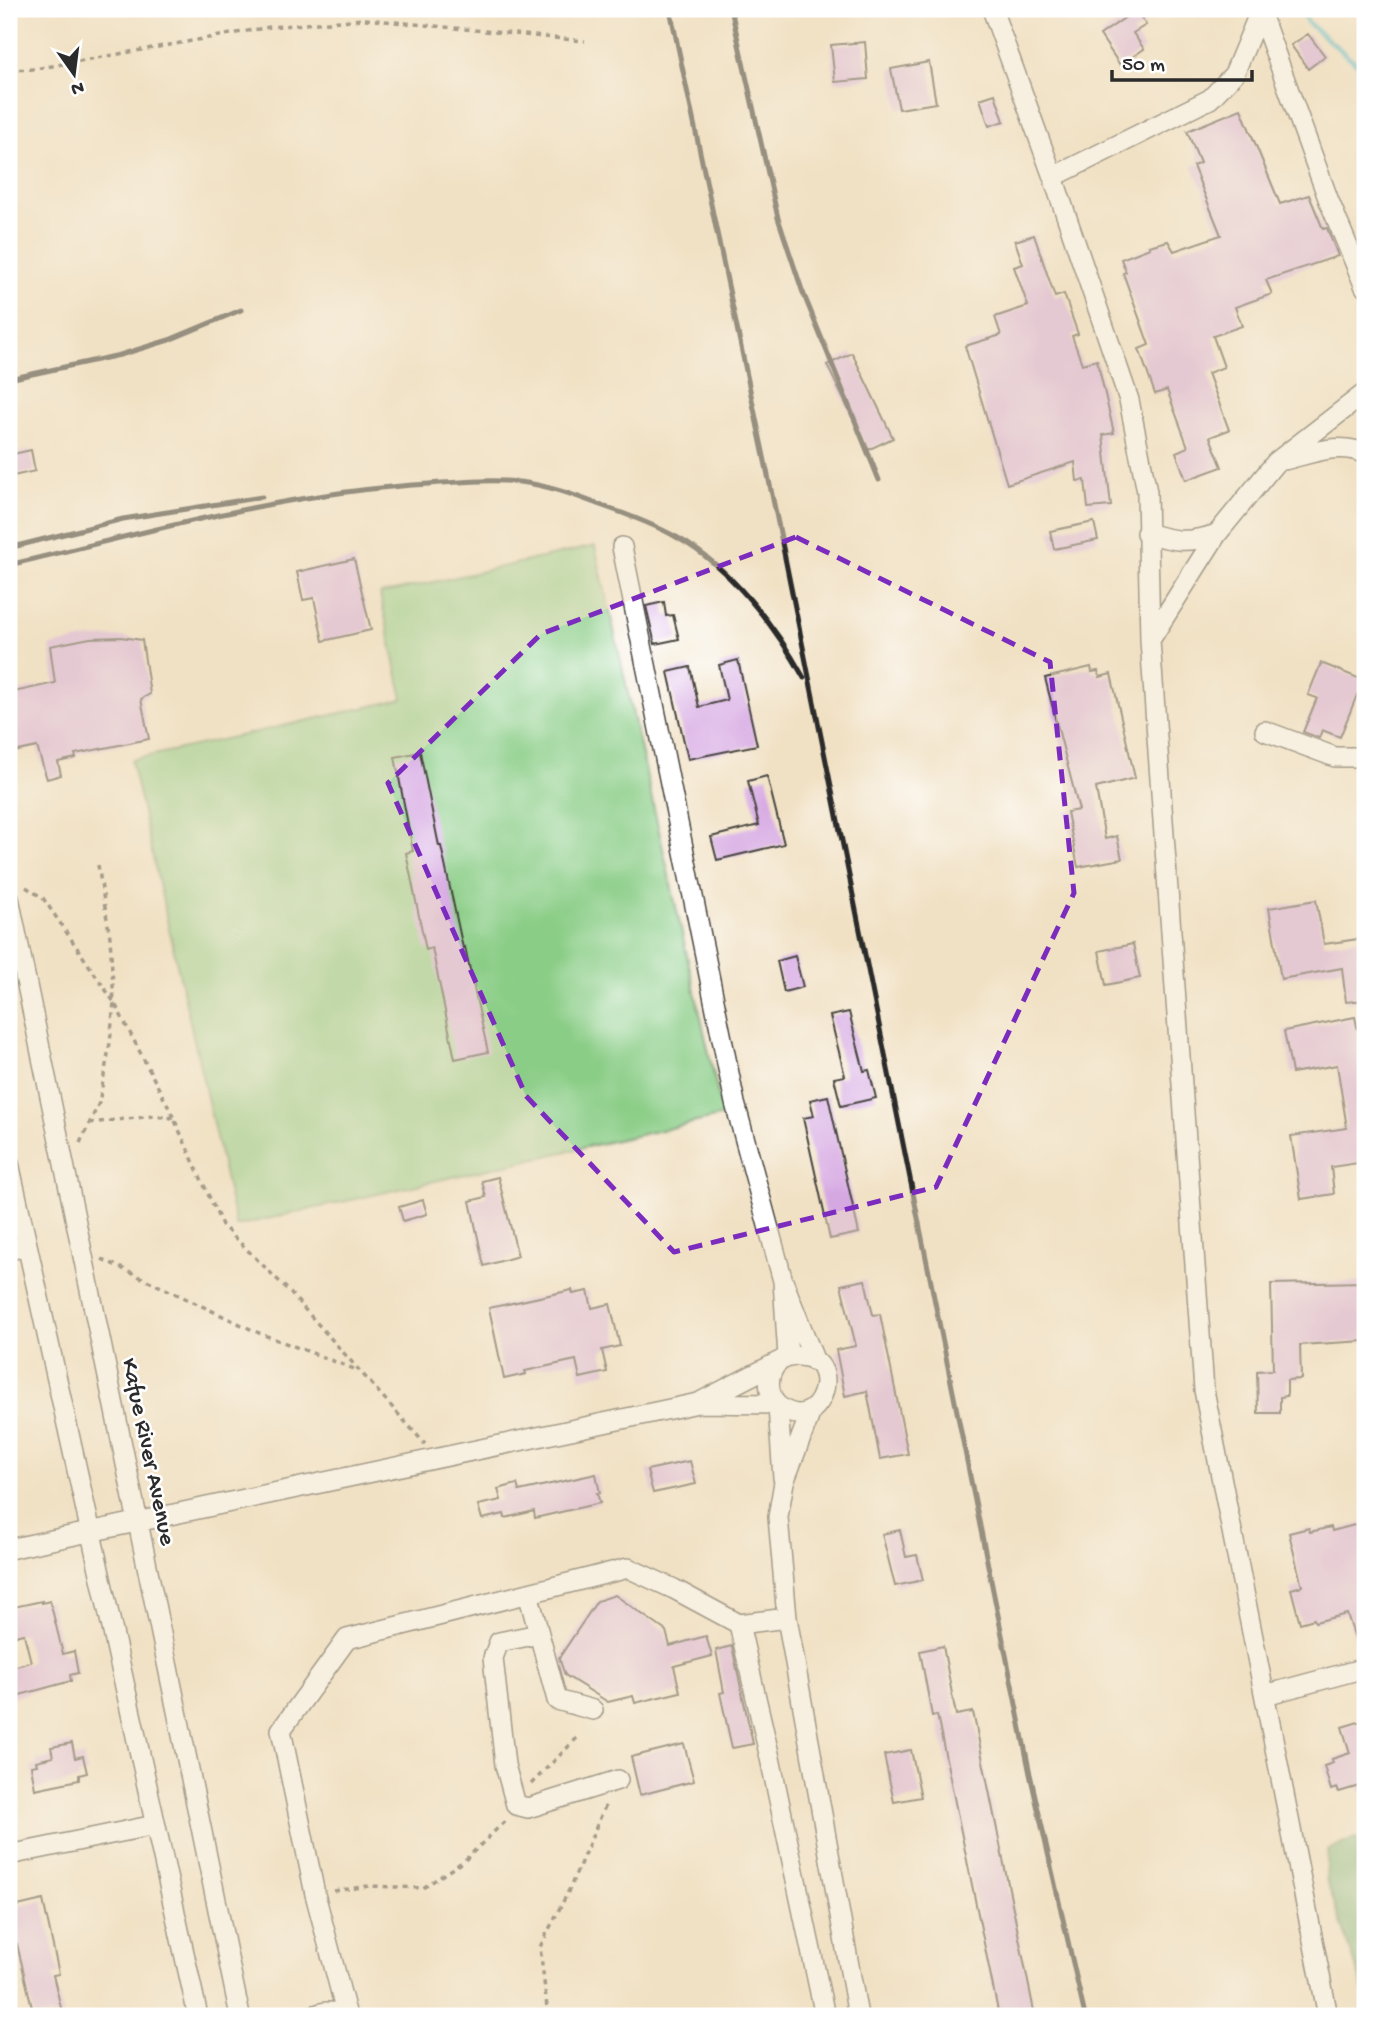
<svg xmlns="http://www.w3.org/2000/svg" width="1374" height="2025" font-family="'Gochi Hand',sans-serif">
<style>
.green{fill:#8acd86;stroke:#5a7c58;stroke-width:2}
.forest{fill:#6fb073;stroke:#4d6e4f;stroke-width:2}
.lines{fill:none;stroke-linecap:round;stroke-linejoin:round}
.stream{stroke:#4fb9cd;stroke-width:5}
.building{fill:#d6a8e2}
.minor-casing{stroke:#494642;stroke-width:22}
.path{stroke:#494642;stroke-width:3.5;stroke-dasharray:5 5;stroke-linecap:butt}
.minor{stroke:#fff;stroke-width:19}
.rail{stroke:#2b2b2b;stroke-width:5}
.marked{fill:none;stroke:#7b2cbf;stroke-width:5;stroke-dasharray:14 9;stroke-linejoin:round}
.labels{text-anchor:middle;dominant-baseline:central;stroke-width:5;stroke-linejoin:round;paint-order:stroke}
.street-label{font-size:24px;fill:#2b2b2b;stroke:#fff}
</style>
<rect width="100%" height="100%" fill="#fff"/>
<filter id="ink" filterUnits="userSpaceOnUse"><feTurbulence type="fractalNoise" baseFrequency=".0143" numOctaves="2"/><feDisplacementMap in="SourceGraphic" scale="14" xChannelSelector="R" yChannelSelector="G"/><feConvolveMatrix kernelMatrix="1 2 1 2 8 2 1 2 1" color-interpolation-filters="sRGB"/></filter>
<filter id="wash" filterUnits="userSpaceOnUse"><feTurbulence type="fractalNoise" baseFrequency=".00686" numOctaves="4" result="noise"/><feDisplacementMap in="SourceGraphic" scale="28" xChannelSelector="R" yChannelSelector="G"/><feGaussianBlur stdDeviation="1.57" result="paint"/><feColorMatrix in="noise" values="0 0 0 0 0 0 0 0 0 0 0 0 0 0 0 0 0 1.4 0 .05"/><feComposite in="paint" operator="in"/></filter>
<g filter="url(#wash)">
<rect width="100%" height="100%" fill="#f1e1c4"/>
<path class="green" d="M595,546L723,1116L236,1226L131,760L403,699L380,594Z"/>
<path class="forest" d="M1355,1838L1365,1841V1993L1326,1879L1328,1850Z"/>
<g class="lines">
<path class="stream" d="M1300,9L1308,23L1361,67L1365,68"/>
</g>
<g id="blocks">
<path class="building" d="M1136,10L1146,25L1133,33L1144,49L1120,65L1100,35Z
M1308,34L1325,56L1308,69L1291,45Z
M865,42L868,79L835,82L831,45Z
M929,62L936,103L899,109L891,69Z
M995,94L1004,121L989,126L980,99Z
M1241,109L1280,204L1309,195L1323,229L1327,228L1338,256L1266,280L1272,294L1235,307L1242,326L1213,336L1224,367L1208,373L1229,430L1210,437L1222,467L1186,480L1176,452L1188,447L1167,390L1155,394L1139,349L1149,345L1123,273L1126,272L1121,259L1150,248L1149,246L1168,241L1174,251L1221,235L1193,166L1200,163L1187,131Z
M1034,235L1055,297L1064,294L1078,334L1072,336L1082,364L1097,360L1114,433L1103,435L1111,506L1088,508L1085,480L1077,481L1075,462L1007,484L965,346L1001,335L995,317L1028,306L1014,267L1023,264L1015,241Z
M852,353L893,438L868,450L827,365Z
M31,450L35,471L9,477V455Z
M1094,522L1098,540L1054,549L1050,531Z
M354,559L371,630L323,641L314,598L303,600L297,572Z
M664,602L666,616L673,615L679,639L655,644L646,606Z
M121,637L142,640L150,694L141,699L149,739L75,754L76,758L58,762L61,775L47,779L37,747L9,753V693L55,683L50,646L90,638Z
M738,660L757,745L688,759L668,672L690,667L699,707L727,700L719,665Z
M1321,663L1363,680L1340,737L1322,730L1319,738L1303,732L1317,698L1308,695Z
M1091,667L1092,672L1098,671L1100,677L1111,674L1135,778L1096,788L1105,839L1117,836L1122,859L1078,867L1067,812L1079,810L1045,678Z
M420,752L439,846H441L463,948L465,947L488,1052L455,1059L432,948L426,950L406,853L413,851L395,757Z
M767,776L784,844L717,860L711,837L759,825L748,781Z
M1316,900L1324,944L1365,938V1000L1346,1002L1342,968L1281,979L1269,908Z
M1133,944L1140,978L1106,985L1099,951Z
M795,956L803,987L784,992L777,961Z
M849,1012L864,1071L869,1070L876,1098L841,1106L834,1078L845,1076L830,1016Z
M1355,1017L1360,1040L1365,1039V1162L1331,1167L1334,1194L1301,1199L1291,1136L1347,1128L1337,1065L1292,1073L1284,1031Z
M828,1096L859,1233L830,1239L803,1118L814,1116L810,1100Z
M498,1177L518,1256L484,1266L470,1201L486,1197L482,1181Z
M423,1200L427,1214L403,1221L399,1207Z
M865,1280L873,1315L880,1314L908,1454L880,1459L867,1391L845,1396L836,1350L856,1346L841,1285Z
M1365,1282V1341L1300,1345L1301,1379L1287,1380V1396L1280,1397V1413H1258L1257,1371L1273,1370L1271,1284Z
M572,1290L573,1294L588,1291L592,1308L610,1304L620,1346L602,1350L607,1372L580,1378L576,1360L525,1371L526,1374L504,1379L489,1308Z
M690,1461L696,1484L653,1493L647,1470Z
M596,1474L600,1493H597L600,1503L535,1518L534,1511L505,1518L504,1514L482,1519L478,1505L501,1500L498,1489L517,1484L519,1491Z
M1362,1523L1365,1535V1656H1361L1347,1614L1315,1622L1314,1619L1300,1623L1291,1589L1302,1586L1289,1533L1309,1528L1310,1532L1331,1527L1332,1531Z
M900,1530L906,1557L917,1555L923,1580L895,1586L882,1534Z
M615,1595L666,1631L670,1646L706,1636L712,1656L674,1666L680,1692L635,1703L633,1696L608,1702L565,1675L559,1658L597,1601Z
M42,1601V1603L50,1601L63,1654L74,1651L78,1673L70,1675L71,1681L9,1698V1668L31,1662L24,1634L9,1637V1608Z
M732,1646L753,1744L732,1748L720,1693L724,1692L716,1650Z
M943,1646L956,1715L973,1712L1035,2016H999L937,1715L932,1716L920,1651Z
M1365,1720V1792H1361L1359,1786L1339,1792L1337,1788L1331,1790L1324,1766L1333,1763L1332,1759L1350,1753L1342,1727Z
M72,1743L75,1758L83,1756L87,1773L79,1775V1780L35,1789L31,1766L37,1765L36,1761L53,1757L51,1747Z
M684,1744L694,1781L640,1795L631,1757Z
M911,1750L921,1797L894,1802L884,1755Z
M43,1900L59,1974L53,1975L63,2016H34L17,1944L9,1946V1908Z"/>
</g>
</g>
<g filter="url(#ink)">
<use href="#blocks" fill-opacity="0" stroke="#494642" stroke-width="2"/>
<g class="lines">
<g class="minor-casing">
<path id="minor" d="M992,9L1053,177L1129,400L1147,492L1150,640L1204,1390L1328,2016
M1260,11L1329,201L1365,287
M1053,177L1210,99L1234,74L1261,9
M1284,460C1310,454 1340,441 1365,454
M1146,533C1175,541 1187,544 1217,534
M622,547L735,1103L783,1281
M1150,640L1217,534L1276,462L1365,393
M1265,731L1335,757H1365
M9,898L240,2016
M9,1163L198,2016
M9,1250L27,1246
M788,1357L783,1281L815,1362
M702,1401L778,1362
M778,1407L783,1478
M812,1409L784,1482L778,1517L787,1618L858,2016
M9,1549L698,1403L776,1404C821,1443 849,1354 796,1356C769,1357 763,1386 776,1404
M528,1593L557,1700L593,1710
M739,1624L770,1758L825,2016
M539,1634L499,1642L493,1658L505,1765L516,1805L528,1808L618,1780
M1265,1695L1365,1668
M9,1855L155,1825
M313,2016C323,2011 333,2010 344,2016
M347,2016L315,1894L281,1730L347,1639L628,1568L674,1589L739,1624L787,1618"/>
</g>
<path class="path" d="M9,70L35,69L270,27L364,19L585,41
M26,887L43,898L114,1002L171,1112L222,1225L284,1286L425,1444
M89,1123L154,1116L174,1118
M80,1143L99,1103L110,1043L114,1002L110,937L98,865
M102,1259L259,1333L357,1370
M531,1784L579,1736
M334,1891L369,1886L423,1888L465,1860L507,1819
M548,2016L540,1947L569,1890L606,1804"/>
<use href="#minor" class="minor"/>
<path class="rail" d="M670,9L779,528L1030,1774L1085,2016
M731,9L778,218L802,290L879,480
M9,379L120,355L169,340L241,310
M9,548L123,519L262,497
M9,565C147,532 286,492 429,484C459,482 489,479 519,482C547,485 574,495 600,505C626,514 654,524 678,538C730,567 776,627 804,678"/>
</g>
</g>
<path d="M0 0H1374V2025H0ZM796,537L1050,662L1074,893L936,1187L674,1252L526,1096L388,783L541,634Z" fill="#f1e1c4" fill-opacity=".55" fill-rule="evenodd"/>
<path class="marked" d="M796,537L1050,662L1074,893L936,1187L674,1252L526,1096L388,783L541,634Z"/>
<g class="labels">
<g class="street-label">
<text transform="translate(147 1452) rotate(78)">Kafue River Avenue</text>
</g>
</g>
<rect width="1374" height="2025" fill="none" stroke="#fff" stroke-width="35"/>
<g transform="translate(74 74) rotate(166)" stroke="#ffffff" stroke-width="5" paint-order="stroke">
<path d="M0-5L12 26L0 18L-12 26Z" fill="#2b2b2b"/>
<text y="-10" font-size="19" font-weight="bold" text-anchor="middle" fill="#2b2b2b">N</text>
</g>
<path d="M1112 70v10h140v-10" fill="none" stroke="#2b2b2b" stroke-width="3.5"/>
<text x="1122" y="70" font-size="21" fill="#2b2b2b" stroke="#ffffff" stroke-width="5" paint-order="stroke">50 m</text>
</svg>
